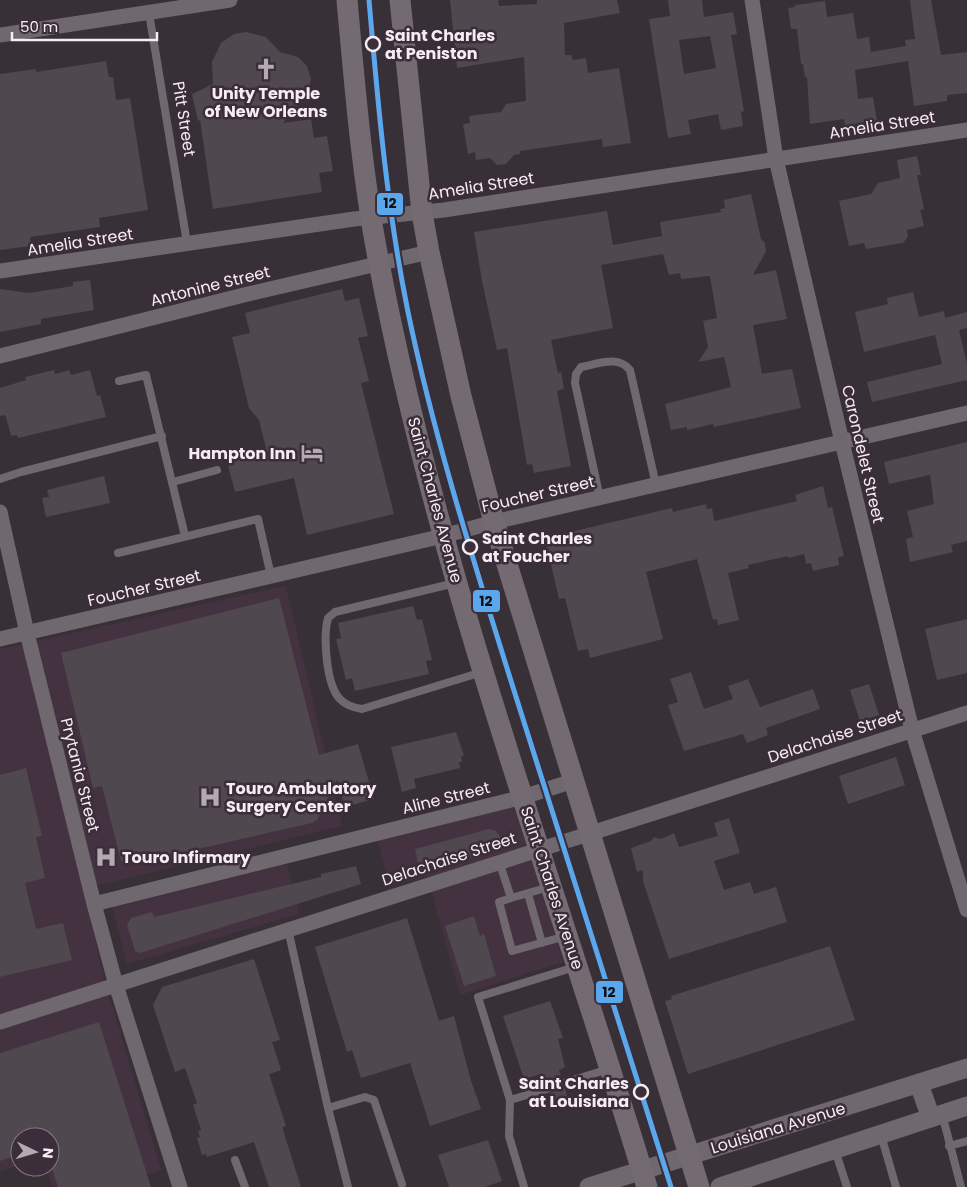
<svg xmlns="http://www.w3.org/2000/svg" width="967" height="1187" font-family="Poppins,sans-serif">
<style>
.built{fill:#443241}
.building{fill:#4f484e;fill-rule:evenodd}
.lines{fill:none;stroke-linecap:round;stroke-linejoin:round}
.service{stroke:#6f686e;stroke-width:8}
.minor{stroke:#6f686e;stroke-width:15}
.tertiary{stroke:#6f686e;stroke-width:19}
.secondary{stroke:#746b72;stroke-width:21}
.tram-1-casing{stroke:#3b2d39;stroke-width:9}
.tram-1{stroke:#5aa8eb;stroke-width:5}
.stop-dot{fill:#3b2d39;stroke:#f6edf4;stroke-width:2.5}
.labels{text-anchor:middle;dominant-baseline:central;stroke-width:5;stroke-linejoin:round;paint-order:stroke}
.stop-label{font-size:16px;font-weight:bold;fill:#f6edf4;stroke:#3b2d39;text-anchor:start}
.poi-label{font-size:16px;font-weight:bold;fill:#f6edf4;stroke:#3b2d39;text-anchor:start}
.street-label{font-size:16px;fill:#f6edf4;stroke:#3b2d39}
.line-badge{stroke:#3b2d39;stroke-width:2}
.pale-badge-label{font-size:14px;text-anchor:middle;font-weight:bold;fill:#111}
</style>
<rect width="100%" height="100%" fill="#383037"/>
<path class="built" d="M286,586L342,826L83,889L105,982L161,1170L112,1187H53L46,1167H50V1137H20V1165L0,1172V649Z
M516,804L563,962L460,995L427,876L390,886L377,840Z
M287,864L299,914L127,964L112,907Z"/>
<path class="building" d="M450,0H498L499,6L537,4V0H617L620,13L564,23L565,55H571L573,60L586,58L588,73L619,68L631,143L603,147L602,139L520,151V154L514,155L506,164L497,165L490,158L476,160L475,152L468,154L463,124L470,123L469,116L501,112L506,104L526,101L524,57L457,68Z
M668,0H702L704,17L733,12L737,34L731,35L744,111L741,112L743,126L721,130L718,114L688,120L691,134L668,138L649,19L670,16ZM710,36L716,68L684,74L679,40Z
M910,0H931L941,55L967,52V93L947,95V101L914,106L908,61L855,70L858,99L873,97L877,121L845,125L844,119L810,124L807,77H805L803,64H801L797,29H791L788,8L795,7V5L825,1L827,17L853,13L857,39L869,37L871,52L906,46L905,40L915,39Z
M246,32L266,37L280,52L298,57L307,66L311,79L308,92L283,123L311,119L314,138L327,136L333,171L319,173L322,192L213,209L200,120L198,121L192,94L213,84L212,62L221,43L234,34Z
M106,61L109,77H113L116,100L130,98L148,210L99,218L100,227L30,237L31,246L0,250V74L36,69V72Z
M917,156L921,175H917L924,209L920,210L924,226L907,230L908,237L903,243L866,249L864,243L849,246L839,201L871,194L878,183L900,178L897,160Z
M751,194L761,239L765,243L766,251L753,275L776,270L787,319L753,325L762,374L792,369L801,408L714,427L713,424L687,430V427L671,430L665,404L731,387L724,357L698,362L708,347L703,321L717,318L710,276L681,279L680,273L669,275L663,254L601,265L613,328L551,340L558,373L561,372L564,389L557,391L571,466L534,473L532,464L527,465L507,348L497,350L482,281L474,232L607,211L613,245L662,236L660,222L721,212L720,209L725,208L724,200Z
M90,280L94,310L41,319V324L0,332V289L29,293L73,286V282Z
M342,289L345,301L359,298L368,336L358,338L369,381L361,383L394,514L307,535L294,478L235,492L226,458L266,448L259,420L249,408L232,337L250,333L245,313Z
M913,292L919,317L944,311L945,318L967,312V328L959,330L967,364V380L872,402L867,382L942,364L935,335L864,352L855,312L888,304L887,298Z
M54,370L55,374L69,370L71,375L90,370L97,396L100,395L106,417L18,438L17,435L11,436L6,417L4,415L0,416V388L26,380L25,377Z
M967,442V541L951,545L953,552L910,562L906,539L913,537L907,511L934,504L930,475L889,484L884,462Z
M104,476L110,503L46,517L42,498L49,497L47,490Z
M823,486L828,508L832,507L844,556L838,557L839,565L813,571L811,563L806,564L804,554L788,558V556L748,565L749,568L728,573L739,620L718,625L717,619L713,620L697,559L646,572L663,639L590,658L588,649L578,651L565,598L559,599L545,538L672,508L673,512L706,504L707,509L712,508L714,521L797,501L795,495Z
M279,598L319,755L358,744L374,799L345,807L337,780L317,820L312,823L126,865L121,861L102,786L93,788L61,653Z
M413,606L417,620L422,619L432,660L426,661L429,674L355,691L352,678L346,680L336,639L341,638L338,623Z
M967,619V673L937,680L925,629Z
M691,672L704,709L733,699L728,686L748,679L760,707L813,689L820,709L766,728L768,735L747,743L743,734L684,751L668,705L678,702L670,679Z
M869,684L879,715L860,721L850,690Z
M456,732L464,756H461L462,762H459L460,768L414,779L416,788L402,792L391,747Z
M896,757L905,785L848,804L839,776Z
M26,768L42,836L36,837L45,878L25,883L36,929L63,923L72,960L0,977V775Z
M729,818L740,853L714,861L724,890L750,882L754,894L776,887L787,922L669,959L643,881V870L637,872L631,848L651,841L654,837L661,839L674,833L679,847L718,836L714,823Z
M489,829L496,831L500,836V843L496,849L420,872L415,849Z
M356,866L361,884L140,953L135,951L127,925L131,918L152,912L154,917L321,877V874Z
M474,916L480,936L484,934L496,976L464,986L445,926Z
M407,918L439,1021L454,1016L471,1081L481,1109L430,1126L410,1063L361,1078L352,1050L347,1052L315,947Z
M830,946L855,1020L688,1074L665,1001L672,999L671,996Z
M254,959L280,1040L272,1042L281,1070L269,1074L286,1126L283,1127V1130L301,1187H269L254,1142L207,1157L206,1154L202,1155L197,1138L200,1137L198,1131L201,1130L193,1105L197,1103L185,1068L175,1072L153,1005L162,987Z
M550,1001L563,1038L558,1039L565,1067L559,1070L561,1078L558,1084L560,1087L565,1088L567,1096L551,1101L549,1094L552,1091V1087L545,1084L541,1074L524,1079L503,1016Z
M99,1022L151,1187H58L50,1162V1137H20V1154L0,1161V1053Z
M488,1140L502,1181L485,1187H449L438,1155Z"/>
<g class="lines">
<path class="service" d="M149,13L187,243
M119,381L146,375L185,536
M0,479L21,472L162,436
M173,482L217,470
M600,498L575,383L576,374L581,367C598,364 618,355 630,370L656,485
M118,553L258,519L271,576
M455,583L335,612L328,618C323,637 326,687 341,700C347,706 355,708 362,709L482,672
M499,861L511,898L499,902L512,951L566,936
M528,894L542,943
M511,898L549,887
M288,929L328,1108
M563,1083L609,1069
M547,1089L510,1100L478,997L575,967
M510,1100L509,1136L524,1187
M942,1114L961,1187
M881,1135L896,1187
M949,1146L967,1141
M835,1150L847,1187
M235,1160L245,1187
M348,1187L328,1108L365,1097L374,1100L402,1184"/>
<path class="minor" d="M752,0L776,159L842,442L912,730L967,910
M0,35L230,0
M0,271L354,219L444,210L967,130
M0,356L248,294L429,252
M0,512L27,633L94,904L116,985L180,1187
M0,639L443,536L494,522L967,413
M94,904L523,797L573,781
M0,1022L967,713"/>
<path class="tertiary" d="M919,1084L931,1118
M589,1187L967,1068
M720,1187L967,1106"/>
<path class="secondary" d="M347,0C355,88 362,177 379,263C439,579 554,881 647,1187
M400,0L422,213L429,252L461,396L494,522L699,1187"/>
<g class="tram-1-casing">
<path id="tram-1" d="M369,0C378,105 387,209 408,312C434,437 473,559 511,681C564,850 618,1018 671,1187"/>
</g>
<use href="#tram-1" class="tram-1"/>
</g>
<defs>
<g id="church-bare" transform="scale(1.725)"><path d="M-1.2-6h2.4v3.5h3.3v2.4h-3.3V6h-2.4V-.1h-3.3v-2.4h3.3Z" fill="#b4abb2" stroke="#3b2d39" stroke-width="2.5" paint-order="stroke"/></g>
<g id="hotel-bare" transform="scale(1.725)"><path d="M-6-4.5h1.5V1H6V5H4.5V3h-9V5H-6ZM-4 0a1.8 1.8 0 1 1 3.6 0ZM.5 0V-2.5h3Q6-2.5 6 0Z" fill="#b4abb2" stroke="#3b2d39" stroke-width="2.5" paint-order="stroke"/></g>
<g id="hospital-bare" transform="scale(1.725)"><path d="M-5-5h3v3.5h4V-5h3V5h-3V1.5h-4V5h-3Z" fill="#b4abb2" stroke="#3b2d39" stroke-width="2.5" paint-order="stroke"/></g>
</defs>
<g fill-rule="evenodd">
<use href="#church-bare" x="266" y="69"/>
<use href="#hotel-bare" x="312" y="453"/>
<use href="#hospital-bare" x="210" y="797"/>
<use href="#hospital-bare" x="106" y="857"/>
</g>
<g class="stop-dot">
<circle cx="373" cy="44" r="7"/>
<circle cx="470" cy="547" r="7"/>
<circle cx="641" cy="1092" r="7"/>
</g>
<g class="labels">
<g class="stop-label">
<text x="385" y="35">Saint Charles<tspan x="385" dy="18">at Peniston</tspan></text>
<text x="482" y="538">Saint Charles<tspan x="482" dy="18">at Foucher</tspan></text>
<text x="629" y="1083" text-anchor="end">Saint Charles<tspan x="629" dy="18">at Louisiana</tspan></text>
</g>
<g class="poi-label">
<text x="266" y="93" text-anchor="middle">Unity Temple<tspan x="266" dy="18">of New Orleans</tspan></text>
<text x="296" y="453" text-anchor="end">Hampton Inn</text>
<text x="226" y="788">Touro Ambulatory<tspan x="226" dy="18">Surgery Center</tspan></text>
<text x="122" y="857">Touro Infirmary</text>
</g>
<g class="street-label">
<text transform="translate(184 119) rotate(81)">Pitt Street</text>
<text transform="translate(882 125) rotate(-9)">Amelia Street</text>
<text transform="translate(481 186) rotate(-9)">Amelia Street</text>
<text transform="translate(80 242) rotate(-9)">Amelia Street</text>
<text transform="translate(210 286) rotate(-14)">Antonine Street</text>
<text transform="translate(863 454) rotate(77)">Carondelet Street</text>
<text transform="translate(538 494) rotate(-13)">Foucher Street</text>
<text transform="translate(435 500) rotate(75)">Saint Charles Avenue</text>
<text transform="translate(144 588) rotate(-13)">Foucher Street</text>
<text transform="translate(835 736) rotate(-18)">Delachaise Street</text>
<text transform="translate(80 775) rotate(76)">Prytania Street</text>
<text transform="translate(446 798) rotate(-14)">Aline Street</text>
<text transform="translate(449 859) rotate(-18)">Delachaise Street</text>
<text transform="translate(552 888) rotate(72)">Saint Charles Avenue</text>
<text transform="translate(778 1128) rotate(-17)">Louisiana Avenue</text>
</g>
</g>
<g class="line-badge">
<rect x="376" y="192" width="28" height="24" rx="5" fill="#5aa8eb"/>
<rect x="472" y="589" width="29" height="24" rx="5" fill="#5aa8eb"/>
<rect x="595" y="980" width="29" height="24" rx="5" fill="#5aa8eb"/>
</g>
<g class="pale-badge-label">
<text x="390" y="208">12</text>
<text x="486" y="606">12</text>
<text x="609" y="997">12</text>
</g>
<g transform="translate(35 1152) rotate(95)"><circle r="24" fill="#3b2d39" stroke="#867a84"/>
<path d="M0-4L9 19L0 12L-9 19Z" fill="#b4abb2"/>
<text y="-8" font-size="14" font-weight="bold" text-anchor="middle" fill="#f6edf4">N</text>
</g>
<path d="M12 32v8h145v-8" fill="none" stroke="#f6edf4" stroke-width="2.5"/>
<text x="20" y="32" font-size="15" fill="#f6edf4" stroke="#3b2d39" stroke-width="4" paint-order="stroke">50 m</text>
</svg>
